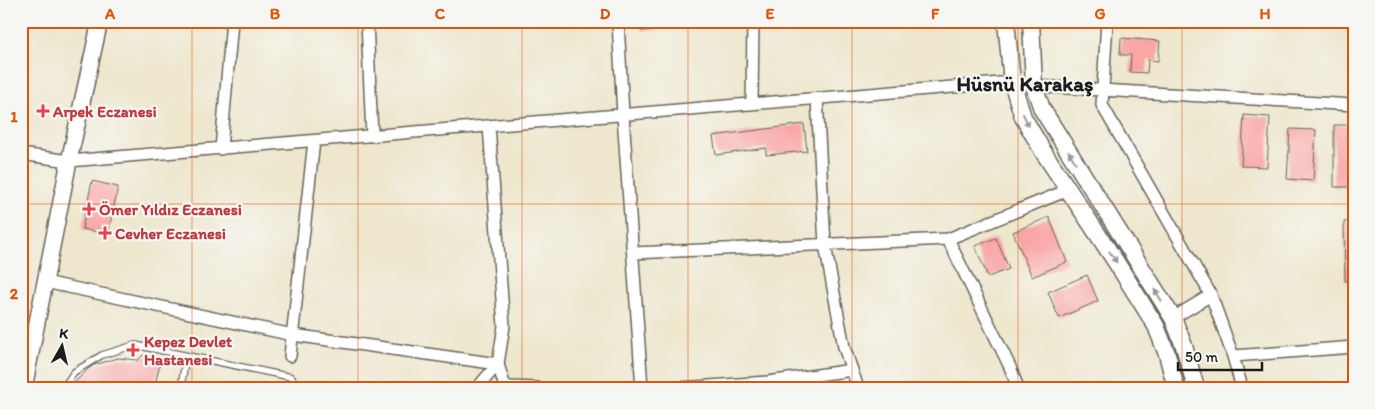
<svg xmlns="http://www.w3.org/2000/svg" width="1375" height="409" font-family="Itim,sans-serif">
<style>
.building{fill:#f9a6a5}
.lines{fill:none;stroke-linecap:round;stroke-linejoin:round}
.service-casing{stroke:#66635a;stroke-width:8}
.minor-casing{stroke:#66635a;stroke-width:14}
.tertiary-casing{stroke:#66635a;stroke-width:18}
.secondary-casing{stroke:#66635a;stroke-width:19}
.service{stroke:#fff;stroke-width:5.5}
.minor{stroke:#fff;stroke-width:11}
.tertiary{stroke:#fff;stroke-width:15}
.secondary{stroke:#fff;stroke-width:16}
.oneway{fill:#999}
.grid{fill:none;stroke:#de560d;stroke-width:1;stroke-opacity:0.55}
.health-dot{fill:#e0444e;stroke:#f6f6f2;stroke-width:2}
.labels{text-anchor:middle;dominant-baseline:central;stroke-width:4.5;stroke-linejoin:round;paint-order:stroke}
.health-label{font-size:16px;font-weight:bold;fill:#be3a42;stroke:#f6f6f2;text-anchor:start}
.district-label{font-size:21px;font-weight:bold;fill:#1c1c1c;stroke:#f6f6f2}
.neatline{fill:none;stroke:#de560d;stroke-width:2}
.grid-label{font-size:16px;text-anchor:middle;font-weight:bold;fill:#de560d}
</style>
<rect width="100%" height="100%" fill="#f6f6f2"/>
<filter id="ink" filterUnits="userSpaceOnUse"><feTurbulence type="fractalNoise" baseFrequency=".02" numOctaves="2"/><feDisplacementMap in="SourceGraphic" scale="10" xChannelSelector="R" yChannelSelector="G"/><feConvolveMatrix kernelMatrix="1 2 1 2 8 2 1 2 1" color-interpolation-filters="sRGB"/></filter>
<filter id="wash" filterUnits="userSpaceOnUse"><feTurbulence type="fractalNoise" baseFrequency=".0096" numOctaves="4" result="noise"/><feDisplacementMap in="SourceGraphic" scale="20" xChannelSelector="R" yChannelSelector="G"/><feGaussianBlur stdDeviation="1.12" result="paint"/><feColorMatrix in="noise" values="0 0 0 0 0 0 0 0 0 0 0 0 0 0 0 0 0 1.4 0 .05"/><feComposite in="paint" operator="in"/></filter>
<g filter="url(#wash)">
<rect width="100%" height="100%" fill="#eee7cd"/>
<g id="blocks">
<path class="building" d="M640,21H677V28L641,31Z
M1121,38L1160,41L1158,61L1148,60L1147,73L1130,72L1131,55H1120Z
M1244,115L1270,117L1267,167L1241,166Z
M804,124L807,151L766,155V148L716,155L713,136Z
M1334,125H1354V187H1334Z
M1290,129L1316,130L1313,181L1287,179Z
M92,181L118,187L108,234L82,229Z
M1049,217L1067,262L1032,277L1013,232Z
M1354,221V281H1345L1344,222Z
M996,238L1009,269L988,277L975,246Z
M1087,275L1098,301L1059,318L1048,292Z
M143,355L161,360L154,388H69L88,369L94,365L118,358L138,360Z"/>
</g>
</g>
<g filter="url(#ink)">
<use href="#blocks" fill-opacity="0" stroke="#66635a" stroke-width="1"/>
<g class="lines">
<g class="service-casing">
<path id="service" d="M63,388L74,372L102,355L135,345L291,377L298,388
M181,388L186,356"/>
</g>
<g class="minor-casing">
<path id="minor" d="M367,21L372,136
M618,21L623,115L642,388
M1107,21L1102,105L1211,295L1233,356L1242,388
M1034,86L1354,105
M817,98L825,245L844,347L858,388
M752,104L753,21
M221,149L232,21
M21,154L69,161L1012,82
M948,239L1010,367L1018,388
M633,253L948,239L1068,190
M45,282L293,335L498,364L504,384L509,387L537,388
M1173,318L1211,295
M290,356L314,141
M1233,356L1354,347
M477,388L498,364L504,326L489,126
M679,388L768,382L852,370"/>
</g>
<g class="tertiary-casing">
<path id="tertiary" d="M24,388L69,161L100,21"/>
</g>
<g class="secondary-casing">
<path id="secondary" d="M1006,21L1012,82L1023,117L1044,153L1116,262L1156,326L1167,354L1176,388
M1031,21L1034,86L1042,109L1173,318L1184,346L1196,388"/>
</g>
<use href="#service" class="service"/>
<use href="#minor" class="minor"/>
<use href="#tertiary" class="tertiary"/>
<use href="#secondary" class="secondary"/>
</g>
<defs><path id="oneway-solid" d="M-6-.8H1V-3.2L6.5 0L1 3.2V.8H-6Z" transform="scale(1.25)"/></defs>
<g class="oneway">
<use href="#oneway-solid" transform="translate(1026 120) rotate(64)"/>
<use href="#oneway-solid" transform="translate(1072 157) rotate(-122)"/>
<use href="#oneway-solid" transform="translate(1113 257) rotate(57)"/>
<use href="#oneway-solid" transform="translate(1158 295) rotate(-122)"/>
</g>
</g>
<path class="grid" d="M192,21V388M358,21V388M522,21V388M688,21V388M852,21V388M1018,21V388M1182,21V388M21,204H1354"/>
<g class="health-dot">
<path d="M40.5 103.5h5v5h5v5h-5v5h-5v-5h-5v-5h5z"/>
<path d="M86.5 201.5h5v5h5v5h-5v5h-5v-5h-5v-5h5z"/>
<path d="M102.5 225.5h5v5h5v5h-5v5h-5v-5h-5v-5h5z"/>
<path d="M130.5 342.5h5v5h5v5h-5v5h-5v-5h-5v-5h5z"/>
</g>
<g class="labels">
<g class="health-label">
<text x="53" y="111">Arpek Eczanesi</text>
<text x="99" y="209">Ömer Yıldız Eczanesi</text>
<text x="115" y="233">Cevher Eczanesi</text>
<text x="144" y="341">Kepez Devlet<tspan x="144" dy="18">Hastanesi</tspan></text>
</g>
<g class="district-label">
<text x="1025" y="83">Hüsnü Karakaş</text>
</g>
</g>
<rect width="1375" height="409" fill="none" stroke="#f6f6f2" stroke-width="55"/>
<g transform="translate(62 346) rotate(8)" stroke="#f6f6f2" stroke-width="4" paint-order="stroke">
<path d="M0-4L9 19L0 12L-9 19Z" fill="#1c1c1c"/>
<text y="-8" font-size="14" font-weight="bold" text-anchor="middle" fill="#1c1c1c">K</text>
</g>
<path d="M1178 362v8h84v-8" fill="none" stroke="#1c1c1c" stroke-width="2.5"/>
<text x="1185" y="362" font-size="15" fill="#1c1c1c" stroke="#f6f6f2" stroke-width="4" paint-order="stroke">50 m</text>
<rect x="28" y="28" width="1320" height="354" class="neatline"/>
<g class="grid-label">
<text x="110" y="19">A</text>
<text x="275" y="19">B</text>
<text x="440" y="19">C</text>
<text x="605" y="19">D</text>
<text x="770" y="19">E</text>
<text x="935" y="19">F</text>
<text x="1100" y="19">G</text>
<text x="1265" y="19">H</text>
<text x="14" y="122">1</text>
<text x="14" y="299">2</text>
</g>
</svg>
